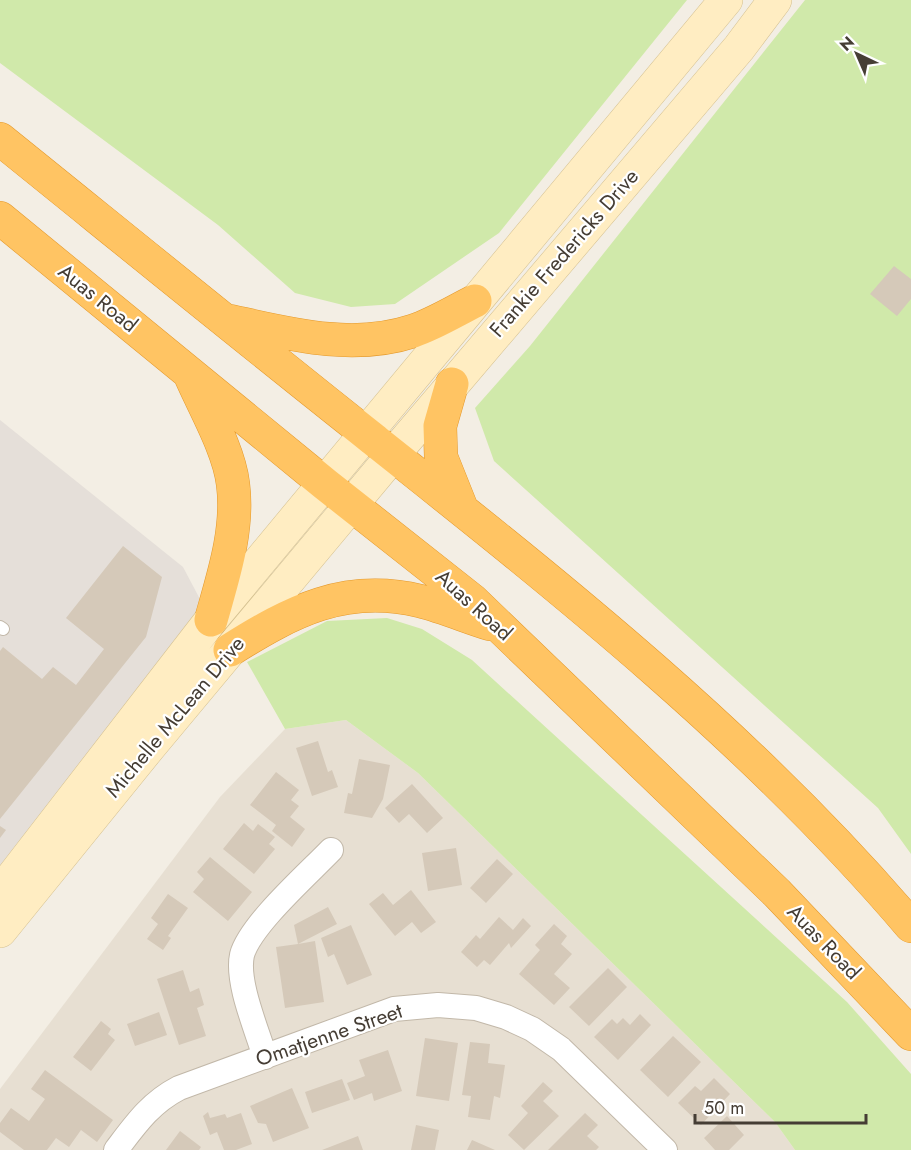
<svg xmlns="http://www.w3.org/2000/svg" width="911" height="1150" font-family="Jost,sans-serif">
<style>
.residential{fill:#e7dfd2}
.industrial{fill:#e5dfd9}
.green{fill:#d0e9aa}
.building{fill:#d5c9b9}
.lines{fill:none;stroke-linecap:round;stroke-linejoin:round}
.lane-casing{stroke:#c2b8a9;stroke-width:14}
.street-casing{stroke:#c2b8a9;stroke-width:26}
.secondary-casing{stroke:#d5c191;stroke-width:34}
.highway-casing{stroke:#e4992c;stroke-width:34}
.lane{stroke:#fff;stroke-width:12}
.street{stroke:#fff;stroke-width:24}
.secondary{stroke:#ffedc2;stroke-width:33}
.highway{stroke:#ffc463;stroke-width:33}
.labels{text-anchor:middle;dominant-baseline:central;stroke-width:4.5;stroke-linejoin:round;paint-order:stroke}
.street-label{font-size:21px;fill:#453d34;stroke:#fff}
</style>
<rect width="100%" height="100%" fill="#f3eee4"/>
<path class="residential" d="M346,720L418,773L775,1122L795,1150H0V1089L220,797L285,729Z"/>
<path class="industrial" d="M0,420L183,567L211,620L0,891Z"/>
<path class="green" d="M0,0H687L499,233L395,304L351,307L295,293L218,225L0,63Z
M805,0H911V854L878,808L494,461L475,408L530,346Z
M387,618L422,629L472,660L847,1002L911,1074V1150H795L775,1122L418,773L346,720L285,729L247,662L327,621Z"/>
<path class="building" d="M894,266L911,279V299L897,316L870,294Z
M123,546L162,577L146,637L0,819V651L3,647L42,679L53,667L76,685L104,649L66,618Z
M318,741L328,772L332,770L338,787L312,796L296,748Z
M359,759L390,765L383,799L372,818L344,813L348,793L352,794Z
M276,772L299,790L291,800L299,806L290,817L305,829L292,847L272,831L276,825L250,805Z
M412,784L443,818L427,833L409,814L399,823L385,808Z
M244,823L253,831L258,824L275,837L269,844L275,849L254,874L223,849Z
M0,826L6,830L0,838Z
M456,848L462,885L428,891L422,853Z
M210,857L252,892L228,921L193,892L204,879L197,872Z
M497,859L513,874L486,903L470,888Z
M411,890L436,922L421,933L412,922L395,936L369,904L383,893L393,905Z
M168,894L188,908L168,936L171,938L163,950L147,939L158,924L151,918Z
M328,907L337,924L298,944L315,941L324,1002L285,1008L276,947L298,944L294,925Z
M499,917L513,930L523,918L531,926L511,948L509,943L490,965L484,960L477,967L461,952L476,935L480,939Z
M554,924L567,936L561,944L572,954L554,974L570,988L554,1005L519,974L540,950L535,945Z
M351,925L372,975L347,985L334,954L328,957L321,938Z
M608,968L627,987L589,1026L569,1007Z
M183,970L190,992L199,988L204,1005L197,1008L206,1036L179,1045L157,979Z
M159,1012L167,1035L135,1046L127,1024Z
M640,1014L651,1025L618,1060L594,1037L612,1019L617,1024L623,1018L630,1025Z
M101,1021L111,1029L108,1034L115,1040L91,1071L73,1057Z
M673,1036L701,1062L668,1097L640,1070Z
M425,1038L458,1043L449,1101L416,1096Z
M470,1042L490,1044L488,1063L505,1065L500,1098L494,1096L490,1120L468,1117L471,1096L462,1095Z
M388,1050L402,1091L374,1101L372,1093L354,1100L347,1083L365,1076L359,1060Z
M45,1070L113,1120L97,1142L81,1130L69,1147L56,1138L47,1150H24L0,1132V1123L11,1108L29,1121L45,1099L31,1089Z
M714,1078L730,1094L701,1125L678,1103L695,1086L701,1091Z
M342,1079L350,1100L312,1113L305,1092Z
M543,1082L553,1091L543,1101L559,1116L524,1150L508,1135L528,1113L521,1106Z
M292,1088L309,1128L273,1142L266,1124L258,1123L250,1106Z
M208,1112L210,1118L225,1114L227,1118L241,1113L252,1144L236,1150H224L217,1132L210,1135L203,1116Z
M585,1113L598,1125L587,1136L599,1147L596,1150H548Z
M727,1116L744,1135L729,1150H715L704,1138Z
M416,1125L439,1130L435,1150H411Z
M180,1131L201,1147L199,1150H166Z
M358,1136L363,1150H322Z
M472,1140L495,1150H467Z"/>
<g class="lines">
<g class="lane-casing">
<path id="lane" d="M0,627L3,629"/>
</g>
<g class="street-casing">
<path id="street" d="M265,1057C257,1030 236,982 242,955C250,925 309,873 331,850
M116,1150C135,1125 150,1103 179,1088L394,1009L438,1005L476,1008L506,1017L532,1029L561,1049L665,1150"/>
</g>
<g class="secondary-casing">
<path id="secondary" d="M0,893L211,620L726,0
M0,931L150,746L393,455L739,48L775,0"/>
</g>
<g class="highway-casing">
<path id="highway" d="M0,139C124,239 248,340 373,439C562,589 754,741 911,926
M0,218L325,484L472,600L777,893L911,1034
M230,321C289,334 353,351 413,331C434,324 455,311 475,301
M191,377C205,409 229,450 233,484C239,530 223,577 211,620
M452,384L440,426L441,457L461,507
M230,650C292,611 345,583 420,601C444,607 467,617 490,624"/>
</g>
<use href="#lane" class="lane"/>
<use href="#street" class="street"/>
<use href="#secondary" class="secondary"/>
<use href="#highway" class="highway"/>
</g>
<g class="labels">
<g class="street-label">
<text transform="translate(564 253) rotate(-49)">Frankie Fredericks Drive</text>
<text transform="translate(98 298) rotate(39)">Auas Road</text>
<text transform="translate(474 605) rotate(42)">Auas Road</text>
<text transform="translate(175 717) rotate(-50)">Michelle McLean Drive</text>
<text transform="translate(824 942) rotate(46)">Auas Road</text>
<text transform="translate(329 1035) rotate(-19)">Omatjenne Street</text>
</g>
</g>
<g transform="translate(857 54) rotate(316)" stroke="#ffffff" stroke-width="4.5" paint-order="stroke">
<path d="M0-4.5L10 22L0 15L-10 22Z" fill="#453d34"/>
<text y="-9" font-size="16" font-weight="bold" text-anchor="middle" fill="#453d34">N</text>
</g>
<path d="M695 1114v9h171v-9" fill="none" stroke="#453d34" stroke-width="3"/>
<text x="704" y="1114" font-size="18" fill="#453d34" stroke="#ffffff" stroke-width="4.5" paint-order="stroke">50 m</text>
</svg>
